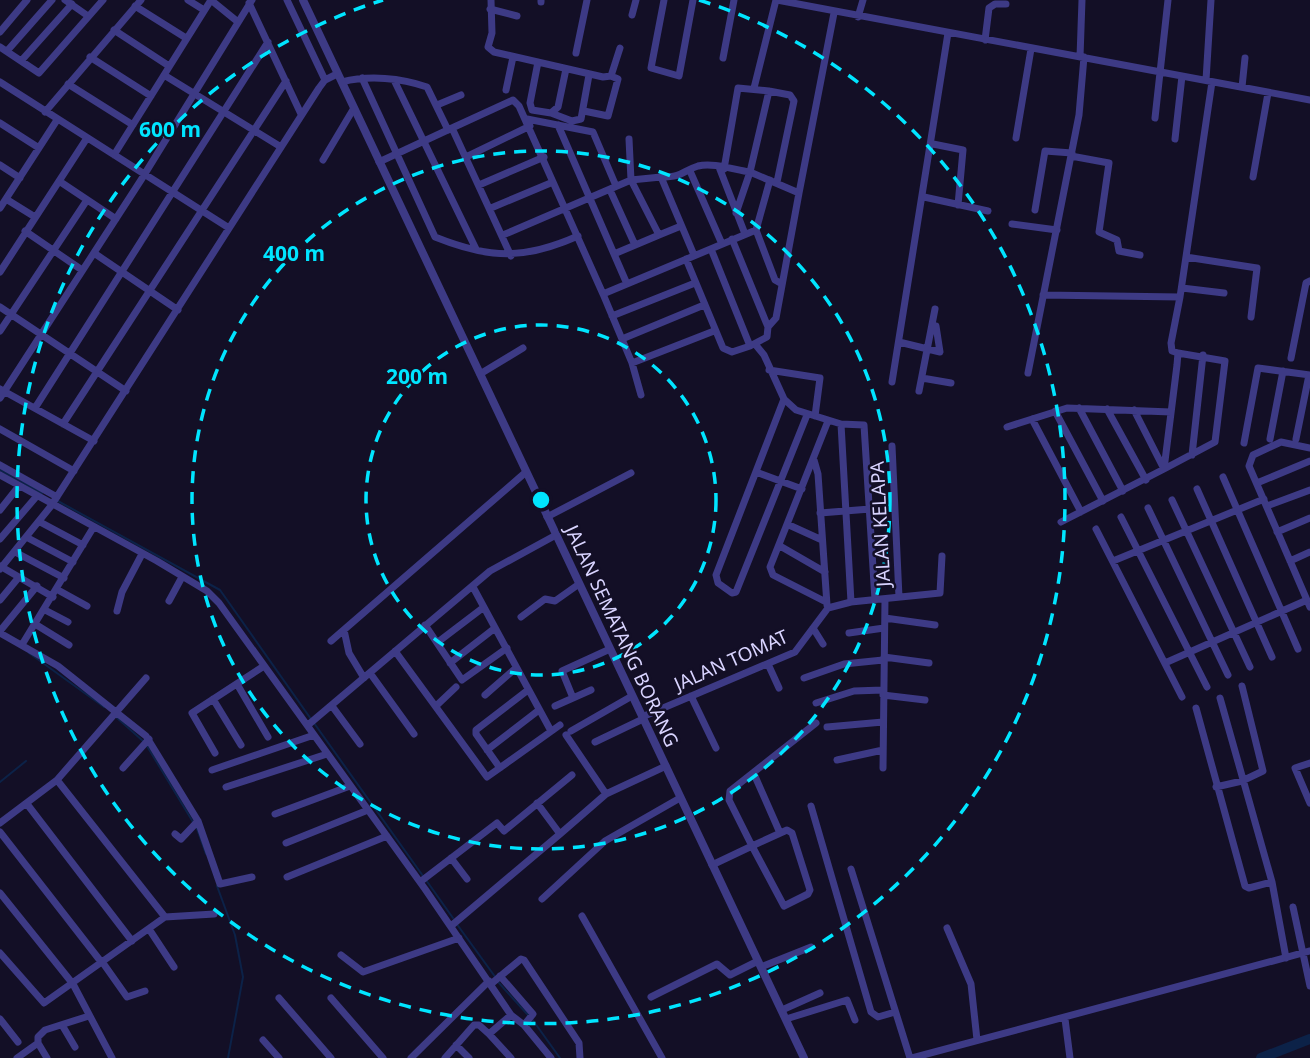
<svg xmlns="http://www.w3.org/2000/svg" width="1310" height="1058" font-family="'Noto Sans',sans-serif">
<style>
.lines{fill:none;stroke-linecap:round;stroke-linejoin:round}
.stream{stroke:#0c2248;stroke-width:2}
.river{stroke:#0c2248;stroke-width:10}
.minor{stroke:#3d3a85;stroke-width:7}
.tertiary{stroke:#3d3a85;stroke-width:8}
.ring{fill:none;stroke:#00e5ff;stroke-width:3.5;stroke-dasharray:12 9}
.labels{text-anchor:middle;dominant-baseline:central;stroke-width:5;stroke-linejoin:round;paint-order:stroke}
.street-label{font-size:19px;fill:#d9d4ff;stroke:#130f26}
.centre{fill:#00e5ff;stroke:#130f26;stroke-width:3.5}
.ring-label{font-size:21px;text-anchor:middle;font-weight:bold;fill:#00e5ff;stroke:#130f26;stroke-width:5;stroke-linejoin:round;paint-order:stroke}
</style>
<rect width="100%" height="100%" fill="#130f26"/>
<g class="lines">
<path class="stream" d="M0,470L42,493
M56,500L220,590L311,719
M29,653L104,707
M116,717L143,741
M314,723L423,876
M147,746L193,822
M0,782L26,761
M196,826L206,854
M426,880L453,918
M217,886L235,935L243,977L228,1058
M456,923L496,978
M499,983L528,1015
M532,1019L560,1058"/>
<path class="river" d="M1261,1058L1310,1039"/>
<path class="minor" d="M65,0L88,16
M188,0L204,10
M211,0L238,22
M287,0L325,80
M491,0L492,33L488,47L494,52L603,77L611,76L620,48
M664,0L651,68L679,76L693,0
M777,0L1310,100
M541,2V0
M249,3L301,114
M135,6L186,38
M490,9L517,16
M632,15L636,0
M858,17L863,0
M114,30L169,66
M0,32L27,0
M985,40L989,8L995,4H1006
M0,47L39,73L103,0
M7,51L52,0
M576,53L587,0
M90,57L151,96
M1080,57L1082,0
M723,58L734,0
M21,61L72,4
M538,62L530,103L532,110L551,113L558,107L566,69
M164,75L281,147
M362,78L435,237C490,259 524,260 578,236
M394,80L476,249
M1206,80L1211,0
M0,82L229,228
M342,82C369,75 401,78 427,87L448,130
M68,84L133,125
M1242,87L1245,58
M754,88L776,0
M506,90L513,57
M769,91L790,95L794,101L777,182
M437,105L461,95
M584,111L608,116L618,79L611,76
M45,112L141,0
M551,113L572,121L581,119L589,75
M1155,118L1168,0
M527,119L593,132L616,186
M0,123L39,148
M558,125L614,254L659,235L631,180L629,139
M452,128L513,100L519,106L603,294L756,230L770,180
M1016,138L1031,49
M1175,139L1182,76
M933,144L963,150L958,205
M114,155L211,0
M1071,156L1109,163L1099,232L1117,240L1119,251L1140,255
M466,157L530,126
M323,160L354,108
M379,162L452,128L511,256
M0,165L20,178
M719,167L745,234
M690,171L722,244
M661,177C684,177 682,171 698,166C713,162 735,170 750,172L769,91L738,88L724,169
M1253,177L1268,93
M59,181L116,219
M479,185L544,157
M610,190L635,245
M924,197L988,211
M6,199L35,217
M0,208L57,120
M491,208L553,182
M1035,210L1045,151L1072,153
M736,213L750,172L799,193L834,13
M1012,224L1057,230
M756,230L775,280L782,284
M25,231L82,270
M503,235L631,180L661,177L694,255
M659,235L681,226
M732,239L768,327L776,318L799,193
M711,249L750,346L767,337L768,327
M94,253L178,310
M614,254L627,284
M1186,257L1257,268L1251,317
M686,259L723,348L732,352L750,346
M0,272L87,138
M1182,288L1224,293
M603,294L632,363L714,331
M1043,295L1180,297L1212,82
M0,307L126,391
M612,316L695,283
M0,331L87,200
M622,339L704,305
M899,342L940,352L936,326
M755,344L764,355L784,399L796,410L841,424L864,425L875,600
M1291,358L1306,283L1310,281
M632,363L641,395
M769,370L820,378L815,416
M1028,373L1079,115L1084,57
M480,374L523,348
M922,378L951,383
M892,382L948,33
M0,389L94,441
M919,391L935,309
M0,398L141,180L252,0
M784,399L716,575L718,583L732,593L736,592L807,415
M35,408L268,42
M1079,408L1123,491
M1107,409L1146,480
M1134,410L1164,469L1215,442L1225,361L1178,353
M1055,411L1103,501
M1032,419L1081,512
M63,424L286,81
M841,424L851,602
M1007,427L1067,408L1171,412
M0,429L74,471
M1270,439L1283,371
M1296,439L1309,375
M1244,443L1258,368L1310,375
M892,446L899,597
M1310,448L1281,442L1253,455L1249,466L1310,607
M1192,455L1203,355
M814,460L818,474L827,605
M0,465L57,497
M756,472L802,489
M0,475L157,561L207,591L219,603L425,889L511,1015L524,1025L551,1058
M1223,477L1298,649
M1257,483L1310,461
M1197,489L1272,657
M1172,500L1250,667
M1267,506L1310,490
M1148,508L1228,675
M0,510L19,486
M820,513L870,509
M547,517L631,473
M1121,517L1207,687
M40,522L83,545
M1061,522L1164,469L1177,365L1178,353L1172,351L1171,343L1180,297
M789,525L822,540
M1096,529L1182,697
M1277,532L1310,518
M28,538L73,562
M0,539L36,497
M780,546L825,572
M15,552L64,578
M1113,561L1264,499
M1290,561L1310,552
M0,566L53,597
M0,569L51,506L319,88L325,80L337,74
M473,587L551,731
M58,590L87,606
M0,600L19,577
M169,601L182,577
M826,602L773,575L770,567L828,421
M45,610L68,622
M117,611L122,592L142,554
M521,617L545,599L555,601L579,584
M885,618L935,625
M35,624L69,645
M425,625L462,680L507,648
M813,628L823,644
M344,630L349,653L364,678
M0,631L37,586
M0,633L58,666L146,736L198,821L220,884L252,877
M849,633L884,628
M331,641L526,472
M438,642L484,607
M23,643L93,528
M395,651L487,777L560,725
M884,657L929,663
M450,663L495,628
M1165,663L1307,600
M768,664L779,688
M370,673L414,734
M804,678L844,664L883,660
M237,684L268,737
M485,695L516,668
M883,695L925,700
M691,696L716,748
M573,698L562,671L610,649
M1220,698L1272,882L1286,958
M213,699L241,745
M816,703L854,691L883,690
M332,706L360,744
M436,706L456,687
M555,706L591,690
M1196,708L1245,886L1249,888L1272,882
M642,717L795,652L828,608L851,602L940,593L942,556
M308,725L490,571L556,535
M827,727L883,722
M571,731L632,696
M566,735L606,794
M595,742L643,719
M487,750L539,710
M215,753L192,713L264,666
M837,760L883,750
M1310,763L1295,768L1310,803
M123,768L149,739
M500,768L476,734V730L528,690
M883,768L885,599
M212,770L314,735
M754,774L780,833
M226,787L327,754
M1216,787L1242,781L1263,771L1242,686
M537,803L560,834L606,794L666,766
M27,804L132,941
M811,806L871,1012L878,1017L895,1012
M275,814L350,786
M0,823L57,780
M787,830L792,833L810,890L808,894L784,906L752,846Z
M0,832L102,963
M175,834L181,839L198,821
M286,843L368,810
M451,858L467,879
M712,865L752,846L729,800L730,791L816,723
M851,869L910,1058
M287,877L387,836
M420,882L497,823L504,831L572,775
M0,893L73,984L112,1058
M542,899L605,841L680,798
M1293,907L1310,986
M582,916L662,1058
M165,917L214,914
M451,926L560,834
M947,928L971,984L977,1040
M149,929L174,967
M0,953L44,1003L165,917L57,780L146,678
M341,955L363,972L459,938
M103,963L127,997L145,991
M761,967L811,947
M500,976L533,1014L524,1025
M491,984L521,959L524,960L579,1043L580,1058
M651,997L717,964L730,975L758,961
M279,998L331,1058
M331,998L383,1058
M782,1010L820,993
M0,1019L18,1042
M786,1019L847,1000L855,1020
M1065,1019L1070,1058
M62,1025L75,1047
M489,1034L511,1058
M263,1040L279,1058
M38,1043V1037L45,1030L89,1016
M456,1045L469,1058
M17,1058L38,1043L47,1058
M411,1058L489,981
M445,1058L474,1025H479L489,1034L511,1015
M912,1058L1310,951"/>
<path class="tertiary" d="M303,0L804,1058"/>
</g>
<g class="ring">
<circle cx="541" cy="500" r="175"/>
<circle cx="541" cy="500" r="349"/>
<path d="M699 0A524 524 0 1 1 383 0"/>
</g>
<g class="labels">
<g class="street-label">
<text transform="translate(880 524) rotate(-93)">JALAN KELAPA</text>
<text transform="translate(622 636) rotate(65)">JALAN SEMATANG BORANG</text>
<text transform="translate(731 660) rotate(-24)">JALAN TOMAT</text>
</g>
</g>
<circle cx="541" cy="500" r="10" class="centre"/>
<g class="ring-label">
<text x="170" y="137">600 m</text>
<text x="294" y="261">400 m</text>
<text x="417" y="384">200 m</text>
</g>
</svg>
